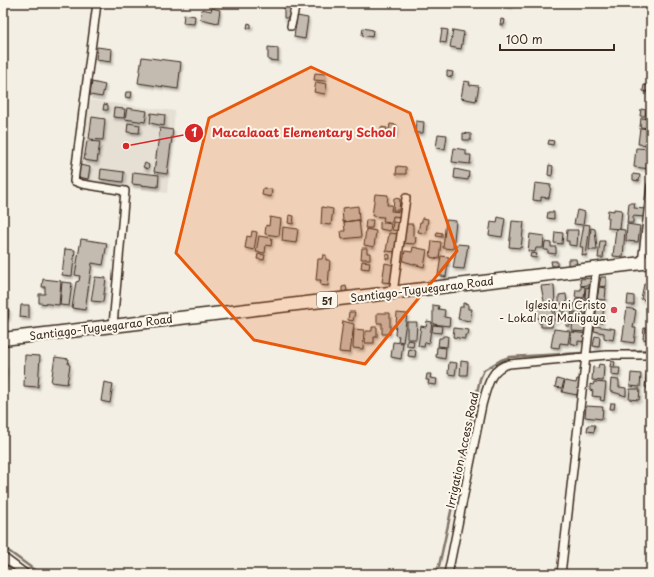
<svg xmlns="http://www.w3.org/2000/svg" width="654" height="577" font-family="'Playpen Sans',sans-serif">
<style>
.built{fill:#e5dfd4}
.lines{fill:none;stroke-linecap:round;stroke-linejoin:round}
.stream{stroke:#817468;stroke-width:2.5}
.building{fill:#c3bbb0;stroke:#3b2a1e;filter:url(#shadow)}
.minor-casing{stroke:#3b2a1e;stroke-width:10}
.trunk-casing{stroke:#3b2a1e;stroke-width:15}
.minor{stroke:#fbf7ec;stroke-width:7}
.trunk{stroke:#fbf7ec;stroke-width:12}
.marked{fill:#e8590c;fill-opacity:0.2;stroke:#e8590c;stroke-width:3;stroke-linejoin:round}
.poi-dot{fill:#d1495b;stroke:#fbf7ec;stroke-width:1.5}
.labels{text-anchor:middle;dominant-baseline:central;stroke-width:4;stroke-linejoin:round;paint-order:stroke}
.shield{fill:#fbf7ec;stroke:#75685c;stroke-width:1}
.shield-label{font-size:10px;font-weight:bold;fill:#3b2a1e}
.street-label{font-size:11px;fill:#3b2a1e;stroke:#fbf7ec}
.poi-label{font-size:11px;fill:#3b2a1e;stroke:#fbf7ec;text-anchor:end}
.leader{fill:none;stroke:#d62828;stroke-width:1.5}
.callout-dot{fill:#d62828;stroke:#fbf7ec;stroke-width:1.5}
.mark-label{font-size:12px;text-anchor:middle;font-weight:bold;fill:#fff}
.callout-label{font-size:12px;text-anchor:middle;font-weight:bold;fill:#d62828;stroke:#fbf7ec;stroke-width:4;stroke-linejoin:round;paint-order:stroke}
</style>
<defs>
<filter id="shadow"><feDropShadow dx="1.5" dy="2.5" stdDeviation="1" flood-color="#0004"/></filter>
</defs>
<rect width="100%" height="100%" fill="#f3efe4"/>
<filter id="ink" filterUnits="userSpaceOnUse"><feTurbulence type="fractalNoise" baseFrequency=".025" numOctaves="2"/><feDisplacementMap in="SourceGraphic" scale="8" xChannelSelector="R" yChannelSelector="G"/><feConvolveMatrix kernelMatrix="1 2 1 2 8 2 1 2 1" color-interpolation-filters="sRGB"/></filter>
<g filter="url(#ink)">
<path class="built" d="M86,100L175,111L167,193L75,180Z
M651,218V253H646Z"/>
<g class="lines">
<path class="stream" d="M595,352H605
M610,352L651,350
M3,547L40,574
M435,574L439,566L480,379L484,370L501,360L510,357L581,353"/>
</g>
<path class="building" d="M284,3L292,6L291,18H284Z
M501,3H511V6Z
M212,8L220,10L218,23L200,19L202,9L211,11Z
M184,14L195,16L194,24L183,23Z
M297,16L308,18L305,39L294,37Z
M501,19L505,20L504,25H500Z
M248,23L251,24V28H247Z
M363,28L373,30L372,37L362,35Z
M442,29L448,30L446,43L440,42Z
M453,30L464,32L461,49L450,47Z
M97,47L112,49L111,62L96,60Z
M268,47L278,48V61L268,60Z
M142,57L181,62L178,89L138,83Z
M447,71L453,72L452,77L447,76Z
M315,73L326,74L325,81L314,80Z
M464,81L470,82L469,85L479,86L476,101L461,98Z
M92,82L105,85L102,97L90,95Z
M316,82L327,84L325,94L314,92Z
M644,85L650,86L649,92L643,91Z
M126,92H132L131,98L125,97Z
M104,104L108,105V110H103Z
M114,108L125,109L124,118L113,117Z
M127,108L147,111L145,122L125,119Z
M641,109L646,110L645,116H640Z
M151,113L165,115L164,126L150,123Z
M92,117L105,119L103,140L89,139Z
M641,118L651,119V128L640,127Z
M416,121L424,122L423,133H415Z
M128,123L140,125L139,133L127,132Z
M390,124L397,125L395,136L388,135Z
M381,127L387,128L386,135L380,134Z
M160,128L173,130L167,174L154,172Z
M640,128L651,129V145L638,144Z
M463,133L471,134V140H463Z
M438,134L447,135L445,149L436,148Z
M549,140L554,141L553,145L548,144Z
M87,141L100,142L97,162L84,160Z
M454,148L466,150V155H471L470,164L452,162Z
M636,148L651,149L650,169L634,167Z
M145,163L149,165L148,169L143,167Z
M79,165L90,167L88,179L77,177Z
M549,165L553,166L552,176L548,175Z
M397,166L406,167V174H396Z
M101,169L124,172L123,182L100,179Z
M455,169L469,172L468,180L454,178Z
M133,172L159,175L158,187L132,184Z
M633,174L640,175L639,181L633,180Z
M535,183L551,185L549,198L541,197V201L533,200Z
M263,188L272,189L271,197L262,195Z
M375,194L388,195L387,205H392L391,211L401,212V217L393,216L392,222L383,221L384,217L372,216Z
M394,198L400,199L399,210H393Z
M629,203H635L634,208L646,209L645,217L633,216V223H627Z
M358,206L359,220L343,222L342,208Z
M322,207L333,209L331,225L321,224Z
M614,209L622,210L620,229L608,228L609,218L607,217L608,210L614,211Z
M577,210L585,212L583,225L574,224Z
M548,212H554V219L547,218Z
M289,215L294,216L293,224L288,223Z
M270,217L281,219L279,236L265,234L266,225L269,226Z
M498,217L505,219L502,237L489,235L491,222L497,223Z
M422,218L428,219L426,233L418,232L420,222H422Z
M359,220L361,237L342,239L341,231H345L344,222Z
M366,220H373L372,228H365Z
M446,220L456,221L453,249L443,248Z
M512,221L524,222L521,248L509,247Z
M380,222L391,224L390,231L380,229Z
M393,222L401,223L400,231L392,230Z
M405,224H413V237H416L415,244L402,243Z
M584,224L590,225L586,256L582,255L583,247H580Z
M627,224L640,226L638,242L626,241Z
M283,227L298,229L296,243L282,241Z
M591,228L595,229L597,250H589Z
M366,229L376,231L374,247L364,245Z
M616,229L625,230L623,257L613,256Z
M567,230H578L577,246L569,245V241H566Z
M252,231L257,232L254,250L245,248L247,236L251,237Z
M437,232L442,233V237L436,236Z
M555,232L563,233L562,244L554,243Z
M389,233L398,234L396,252L386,251Z
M530,234L544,236L543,248H536L535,252L528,251Z
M259,236L272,238L271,246L266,245L265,253L256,252Z
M81,239L107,243L103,265L92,263L85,310L72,308L76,282L79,281L80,276L75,275Z
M432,241L441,242L439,259L430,257Z
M600,241H605L603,258H598Z
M545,242L551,243V247H556V254L548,253V250H544Z
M457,244L468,245L464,269L453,268Z
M413,247L427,250L424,267L403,261L405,251L412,252Z
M362,248H367V253H370V259H361Z
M65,249L75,250L72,276L62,275Z
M531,253L537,254L536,258L530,257Z
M258,254L265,255L264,260L257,259Z
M386,254L390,255V259H386Z
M323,255H326V260H330L328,286L320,285L321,280H316L318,259H322Z
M441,256L449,257L446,277L438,275Z
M568,259H576L577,265H568Z
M362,261L370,262L369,269L361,268Z
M551,261H557V266H552Z
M385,263L394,265L392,283L382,282Z
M95,277L106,278L103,302L91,301Z
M601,277H606V287L599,286Z
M592,278L593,284L581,286L580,279Z
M43,279L61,281L59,305L39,303V294H45V287H42Z
M62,282L72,283L69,306L60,305Z
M644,284L651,285V301L641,299Z
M554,285L555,305L545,306L541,286Z
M346,286L347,291L342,292V287Z
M581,286L585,287L584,298L575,297L576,290H581Z
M589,286H593L592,299L585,298L586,287L589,288Z
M599,287L606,288L605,300L597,299Z
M566,294L567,303L559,304V295Z
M628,295L634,296V305H627Z
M3,297L7,298L6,310H9L8,319L3,318Z
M576,299H583L582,313L572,312Z
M584,300L592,301L590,314H583Z
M463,303L468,304V309H472L470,321L458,319L460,307H463Z
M597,304L604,305L602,323L595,321Z
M21,305H29V318L20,317Z
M433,305L439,306L438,309L445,310L444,317L450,318L449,326L433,324Z
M537,307L553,309L552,327H541V323H539V318H536Z
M556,307L561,308L560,311H563L562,319H557V321H554Z
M627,308L636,310L633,328H636L634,343L622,341Z
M565,309L572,310L571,319L564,318Z
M349,312H355L353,321L348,320Z
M377,313H390V334H382V323H377Z
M397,313L407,314L403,342L398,341L399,336L395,335Z
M573,314L585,315L584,324H589L588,332L572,331Z
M343,321L354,324L350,353L339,352Z
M427,321L432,322L429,343L425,342L424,347L418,346L421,326L426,327Z
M407,322H417L416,339H407Z
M566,322H570V326H566Z
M433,325L442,326L441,333L432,332Z
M595,326L615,329L613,340L604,338V333L594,331Z
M372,327H377V337H374V343H365L366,331H372Z
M454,328L469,330L468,335H465V339L453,337Z
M644,328L651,329L650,340L643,339Z
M354,329L364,330L363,349L353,348Z
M554,329L570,331L568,344L560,343L559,348L551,347Z
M571,332L588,334L587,342L578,341V345L570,343Z
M443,336H448L447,347L438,346L439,338H442Z
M595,336L600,337L599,347L593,346Z
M407,340L414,341L413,347L407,346Z
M393,342L403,343L401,359L391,357Z
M437,347L446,348L445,359L436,357Z
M409,349L416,351L415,357L408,356Z
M25,355L40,356L38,387L24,386Z
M55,357L69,359L68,364L70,365L67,384L51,382Z
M461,361L468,362L467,375H460Z
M611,361L615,362L614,367H610Z
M449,362L457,363L455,375L448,374Z
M599,364L604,365L603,381L592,380L593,367L598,368Z
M3,367H6L4,381H3Z
M611,368H620L619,376L611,375Z
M647,368H651V388L645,387Z
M631,373L641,374L640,387L630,386Z
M427,374H431L430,378L437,379L436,385L428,384L429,380H426Z
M557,379L564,381L562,388L555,387Z
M577,379L583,380L582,385L579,384L577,395L562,392L565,381L576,383Z
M611,379L619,380V387L626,388V396L610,391Z
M104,382L113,384L110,403L101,401Z
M594,382L606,383L604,401L600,400L601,397L592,396L593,391L590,390V384L593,385Z
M630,389H640L639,400L629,399Z
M611,403H615L614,409H610Z
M586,406L603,407L602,419L585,417Z
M588,425H595L594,432L587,431Z"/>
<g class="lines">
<g class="minor-casing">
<path id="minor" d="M97,3L74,181L82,184L125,191L113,325
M291,26L296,3
M642,263L651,186
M393,293L406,198
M3,557L26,574
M448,574L482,405C487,388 490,368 509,364L607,355H651
M561,574L596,269"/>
</g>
<g class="trunk-casing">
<path id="trunk" d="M3,339L651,262"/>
</g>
<use href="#minor" class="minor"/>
<use href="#trunk" class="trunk"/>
</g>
</g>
<path class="marked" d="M311,67L410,113L457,251L365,364L254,340L176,253L209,118Z"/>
<circle class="poi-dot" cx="614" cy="310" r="4"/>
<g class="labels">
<rect class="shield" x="317" y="292" width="20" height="16" rx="3"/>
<g class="shield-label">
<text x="327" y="300">51</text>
</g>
<g class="street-label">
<text transform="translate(422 289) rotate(-7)">Santiago-Tuguegarao Road</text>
<text transform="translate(101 327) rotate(-7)">Santiago-Tuguegarao Road</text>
<text transform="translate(462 450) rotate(-78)">Irrigation Access Road</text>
</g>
<g class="poi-label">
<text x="606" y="304">Iglesia ni Cristo<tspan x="606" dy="13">- Lokal ng Maligaya</tspan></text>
</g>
</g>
<path class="leader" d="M126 146L194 133"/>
<g class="callout-dot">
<circle cx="126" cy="146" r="4"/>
<circle cx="194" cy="133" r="10"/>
</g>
<g class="mark-label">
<text x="194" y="137">1</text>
</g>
<g class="callout-label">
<text x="304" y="137">Macalaoat Elementary School</text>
</g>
<rect width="654" height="577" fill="none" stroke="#fbf7ec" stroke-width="16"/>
<rect x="8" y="8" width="638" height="561" fill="none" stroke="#3b2a1e" stroke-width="1.5" filter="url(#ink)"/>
<path d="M500 44v6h114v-6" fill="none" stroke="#3b2a1e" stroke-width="2"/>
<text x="506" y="44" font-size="12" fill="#3b2a1e" stroke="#fbf7ec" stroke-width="3" paint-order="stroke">100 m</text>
</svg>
